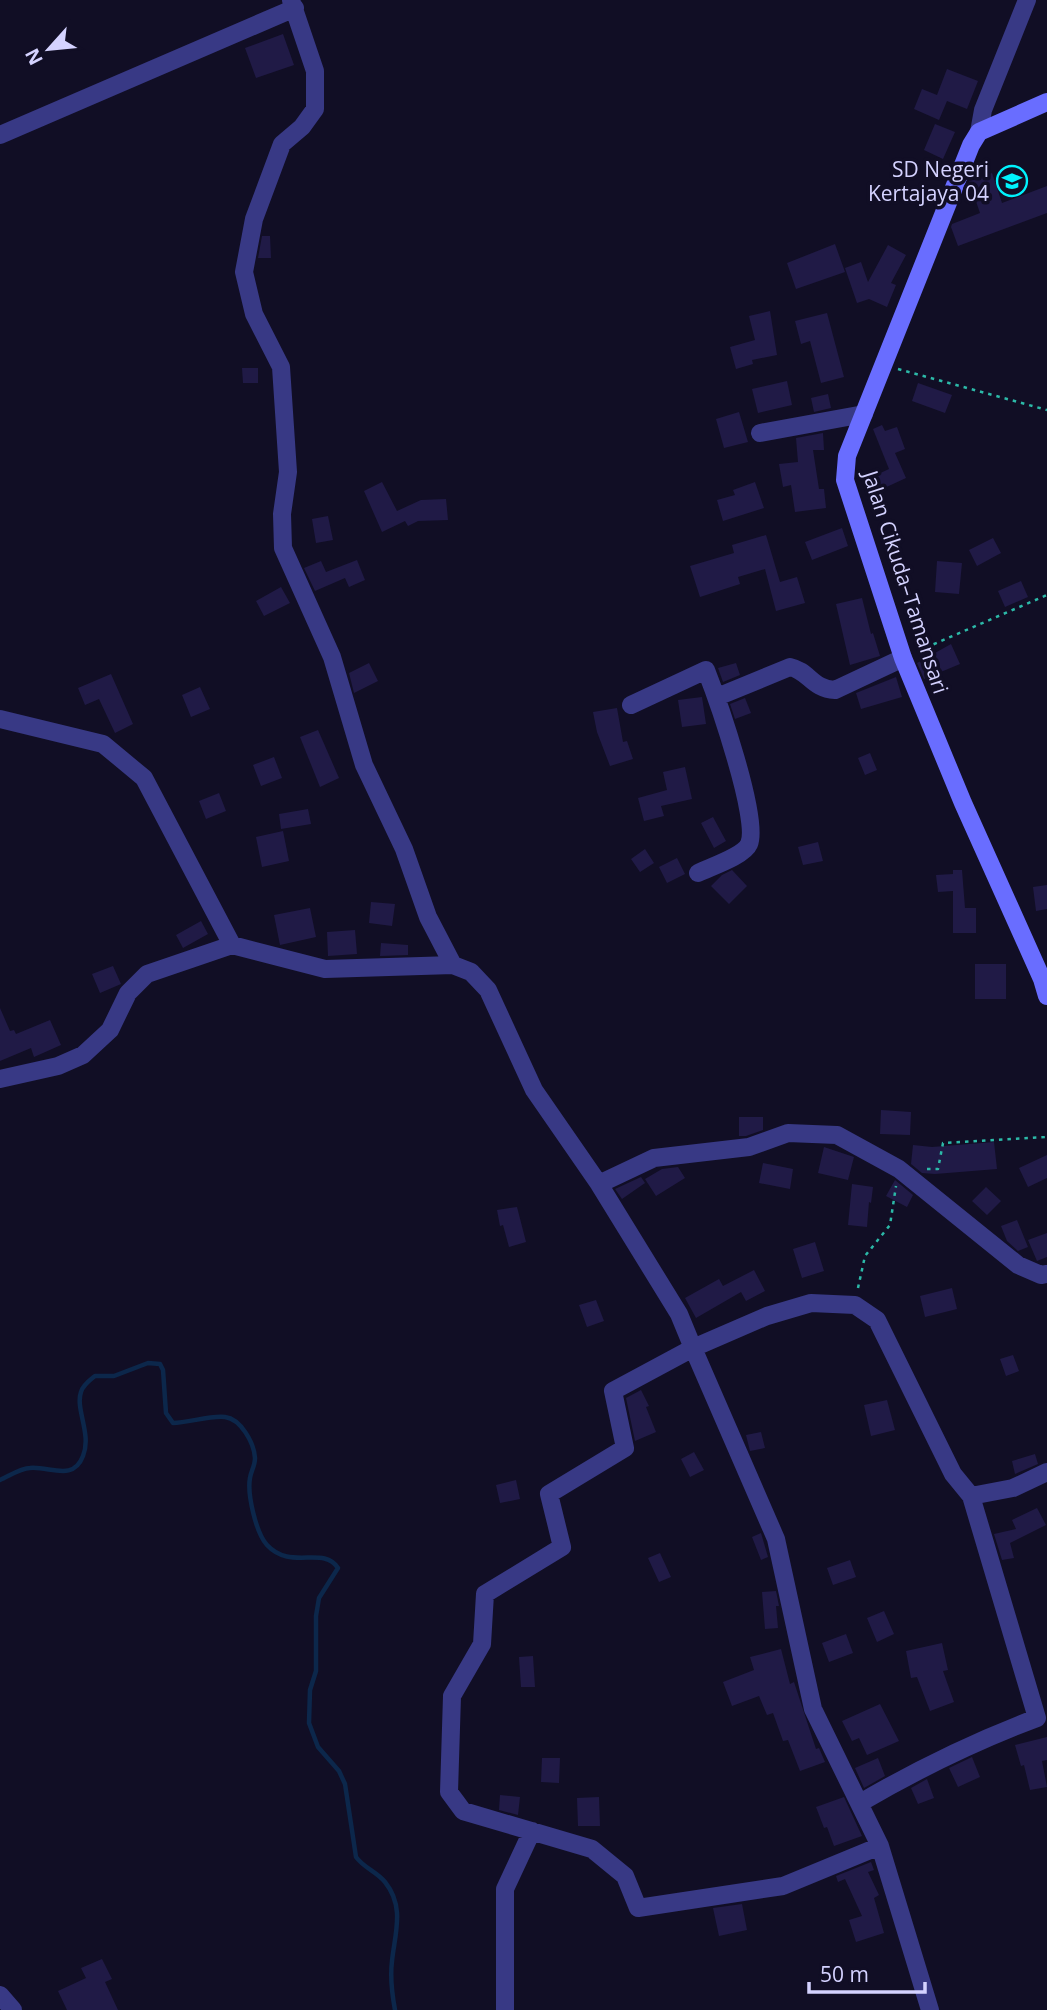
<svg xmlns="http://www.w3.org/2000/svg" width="1047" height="2010" font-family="'Open Sans',sans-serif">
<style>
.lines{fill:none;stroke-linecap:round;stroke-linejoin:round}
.stream{stroke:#0c274b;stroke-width:4.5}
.building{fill:#201a46}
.path{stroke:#2cb9a8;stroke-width:2.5;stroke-dasharray:3.5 5;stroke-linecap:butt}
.street{stroke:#383985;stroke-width:18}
.secondary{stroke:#696dff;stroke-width:18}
.labels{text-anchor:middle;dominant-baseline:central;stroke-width:7;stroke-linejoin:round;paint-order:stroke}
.poi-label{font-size:21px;fill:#d4d2ff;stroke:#110e25;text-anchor:end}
.street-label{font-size:21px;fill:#d4d2ff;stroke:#110e25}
</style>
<rect width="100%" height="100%" fill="#110e25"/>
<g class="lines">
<path class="stream" d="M0,1480C9,1476 21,1468 30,1468C50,1466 73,1482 83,1456C92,1434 75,1409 81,1392C83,1385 90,1380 95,1376H114L148,1363L160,1364L163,1370L166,1413L173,1423C188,1423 211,1415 225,1417C241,1419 254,1443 255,1458C255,1466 251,1471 250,1478C247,1494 256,1533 267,1545C291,1571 323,1545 338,1568L319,1598L316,1616V1671L310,1690L309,1723L318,1747L339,1771L345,1784L356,1857C364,1868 377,1872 385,1882C405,1907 395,1933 392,1961C390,1977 392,1994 395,2010"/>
</g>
<path class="building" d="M283,34L294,65L256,78L245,48Z
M947,69L978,81L967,109L947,101L939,120L914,109L922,89L937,95Z
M935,124L955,132L943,159L924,150Z
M992,173L1002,203L1047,186V213L958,246L951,227L952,224L980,213L969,181Z
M262,236H270L271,258H258Z
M835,244L845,272L796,289L787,263Z
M888,245L906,255L891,283L896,285L887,307L869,299L857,303L845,268L861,262L868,282Z
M770,311L777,355L752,360L753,364L736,369L730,347L755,340L749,316Z
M827,313L844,377L821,383L810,341L801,344L795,321Z
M242,368H258V383H243Z
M787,381L792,405L758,413L752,389Z
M918,383L952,395L945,413L912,401Z
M828,394L831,408L814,412L811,398Z
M739,412L748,442L724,448L716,419Z
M882,425L885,431L897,427L905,449L895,453L906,478L880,490L874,476L889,469L873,429Z
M823,433L824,450H813L819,489H824L826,508L795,512L791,485L783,487L779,464L798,462L796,438Z
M382,482L397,511L421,500L446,499L448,520L418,521L408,526L405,521L382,532L364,491Z
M755,482L764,508L723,521L717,500L735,495L733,490Z
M328,516L333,540L316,543L312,519Z
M842,528L848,546L812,560L805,542Z
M766,535L780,582L797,577L805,603L776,611L765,569L738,577L740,584L700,597L690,566L734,553L732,545Z
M993,538L1001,553L977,566L969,550Z
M357,560L365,580L349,587L345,578L315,591L304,568L321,561L326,572Z
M937,561L962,563L959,594L935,592Z
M1021,581L1028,597L1005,607L998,591Z
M281,587L290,603L264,616L256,601Z
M862,598L871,634L873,633L880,656L850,665L836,604Z
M951,644L960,664L924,679L917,663Z
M369,663L378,681L354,693L349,673Z
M736,663L740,675L723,682L718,668Z
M111,674L133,724L115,733L99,699L85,705L78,688Z
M896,677L902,697L861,709L856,693Z
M200,687L210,709L191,717L182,695Z
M702,697L706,724L682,727L678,700Z
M745,698L751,713L735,719L730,704Z
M617,708L623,742L627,741L633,759L610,766L597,732L593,712Z
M318,730L339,778L320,787L300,737Z
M870,753L877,770L865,775L858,758Z
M274,757L282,778L261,786L253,765Z
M685,767L692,799L661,806L664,816L644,821L638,798L667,790L663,772Z
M219,793L226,811L206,819L199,801Z
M308,809L311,824L281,829L279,814Z
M713,817L726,841L714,848L701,823Z
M283,831L289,861L262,867L256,837Z
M818,842L823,861L803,865L798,847Z
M645,849L654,863L640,872L631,859Z
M677,858L685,874L667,883L659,867Z
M732,870L747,886L729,904L711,886L722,875Z
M953,870H962L965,908H976V933H953V891L938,892L936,875L953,874Z
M1047,885V909L1036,911L1033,887Z
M371,902L395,904L392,926L369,923Z
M310,908L316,937L280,945L274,915Z
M201,921L208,934L183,948L176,935Z
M355,930L357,954L328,956L327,932Z
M381,943L408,945V955L380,956Z
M975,964H1006V999H975Z
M113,966L121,984L100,993L92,974Z
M0,1008L10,1031L14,1030L16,1034L50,1020L61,1045L34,1057L31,1048L0,1061Z
M881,1110L911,1112L910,1135L880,1134Z
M739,1117H763V1130L746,1136H739Z
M994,1142L997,1169L935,1174L922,1173L911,1164L913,1145L932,1147Z
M824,1147L854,1157L848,1180L818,1173Z
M1047,1155V1178L1028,1187L1019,1168Z
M763,1163L793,1169L790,1189L759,1183Z
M678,1167L685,1178L656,1196L645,1179L662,1169Z
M641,1177L645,1183L622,1199L615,1189Z
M895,1180L913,1195L907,1207L886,1196Z
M852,1184L873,1187L871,1203L869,1202L867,1227L848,1225Z
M986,1187L1001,1201L987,1215L972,1201Z
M517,1207L526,1242L509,1247L503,1225L500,1226L497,1210Z
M1017,1220L1028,1247L1018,1251L1007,1241L1001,1226Z
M1047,1233V1257L1037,1261L1028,1240Z
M815,1242L824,1271L802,1278L793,1249Z
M754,1270L765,1291L746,1301L741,1292L696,1318L685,1298L719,1279L723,1286Z
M952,1288L957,1309L925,1317L920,1296Z
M596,1300L604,1321L587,1327L579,1305Z
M1013,1355L1019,1371L1006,1376L1000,1359Z
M641,1390L649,1406L646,1407L656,1432L635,1441L626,1398Z
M887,1400L895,1430L871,1436L864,1405Z
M761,1432L765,1448L750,1451L746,1435Z
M694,1452L704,1470L690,1477L681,1459Z
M1035,1454L1038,1464L1015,1474L1012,1461Z
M516,1480L520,1499L500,1503L496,1485Z
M1037,1508L1046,1525L1010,1543L1014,1558L1002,1560L994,1534L1016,1529L1012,1520Z
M761,1533L768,1557L761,1560L752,1537Z
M660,1553L671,1577L659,1582L648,1558Z
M850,1560L856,1577L833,1585L827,1568Z
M776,1591L779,1606H776L778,1628L765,1629L762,1592Z
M884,1611L894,1634L877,1642L867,1618Z
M846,1634L853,1653L829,1662L822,1643Z
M942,1643L948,1670L943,1671L954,1702L930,1711L917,1677L911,1678L906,1651Z
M781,1649L790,1684L794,1682L816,1749L819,1748L825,1762L800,1771L788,1740L783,1741L773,1713L767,1715L759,1696L732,1706L723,1682L754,1670L750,1657Z
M533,1656L535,1687H521L519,1657Z
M880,1704L899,1741L867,1755L859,1738L852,1741L842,1721Z
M1047,1737V1760L1042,1761L1047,1787L1030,1790L1024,1765L1021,1766L1015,1745Z
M972,1757L980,1777L958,1787L949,1768Z
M542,1758H560L559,1783L541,1782Z
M878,1758L885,1776L864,1788L855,1768Z
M927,1779L934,1798L918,1804L911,1788Z
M500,1795L520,1797L518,1815L499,1810Z
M599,1797L600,1826H578L577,1798Z
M844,1797L862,1836L834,1846L827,1827L824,1828L816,1807Z
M871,1862L874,1870L868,1872L879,1895L874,1898L884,1933L856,1942L849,1920L862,1916L845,1879L838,1882L836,1876Z
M742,1904L747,1930L719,1936L713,1908Z
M102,1959L112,1979L105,1982L118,2010H67L58,1991L86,1978L81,1968Z"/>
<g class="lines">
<path class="path" d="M898,369L1047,410
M918,651L1047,595
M927,1169H938L943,1143L1047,1137
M858,1288L865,1256L890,1225L896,1186"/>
<path class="street" d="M291,0L315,71V109L302,127L282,144L254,219L244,272L254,314L281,367L288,472L282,514L283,548L332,657L364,765L404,849L428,917L453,965
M979,132L983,110L1027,0
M0,135L295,8
M760,433L864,414
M717,697L790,667C809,671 812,689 835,690L903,658
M631,705L706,670C717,698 760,820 749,844C744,856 710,867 698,873
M0,719L103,744L144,778L232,945
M0,1079L58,1066L83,1055L110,1030L128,993L147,974L232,945L325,969L453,965L471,972L488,990L534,1090L599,1184L679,1314L693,1348L767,1316L811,1303L855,1305L877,1320L953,1474L971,1496L1013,1488L1047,1472
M599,1184L654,1158L749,1147L788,1133L837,1135L899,1169L1018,1265L1041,1275L1047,1274
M860,1803C918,1769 973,1742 1037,1718L971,1496
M880,1846L783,1886L638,1908L625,1876L592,1849L463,1811L449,1792L452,1696L482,1644L485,1594L562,1547L549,1494L625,1448L613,1391L693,1348L776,1539L813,1709L880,1846L930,2010
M0,1995L13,2010
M505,2010V1889L532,1831"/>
<path class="secondary" d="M1047,102L979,132L971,145L847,456L845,480L903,658L963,803L1042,979L1047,996"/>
</g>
<defs>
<g id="school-ring" transform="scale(1.575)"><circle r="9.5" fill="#110e25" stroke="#00f2fd" stroke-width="1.5"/><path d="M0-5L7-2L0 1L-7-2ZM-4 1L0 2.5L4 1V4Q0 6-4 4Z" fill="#00f2fd"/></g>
</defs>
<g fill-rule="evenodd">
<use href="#school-ring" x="1012" y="181"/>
</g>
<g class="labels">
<g class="poi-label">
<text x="989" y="169">SD Negeri<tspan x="989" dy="24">Kertajaya 04</tspan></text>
</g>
<g class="street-label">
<text transform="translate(906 582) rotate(72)">Jalan Cikuda–Tamansari</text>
</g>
</g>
<g transform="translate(49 49) rotate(243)" stroke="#110e25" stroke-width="5" paint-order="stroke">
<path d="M0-5L12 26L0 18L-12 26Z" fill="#d4d2ff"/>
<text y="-10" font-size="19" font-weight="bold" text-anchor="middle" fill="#d4d2ff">N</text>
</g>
<path d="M809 1982v10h116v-10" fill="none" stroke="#d4d2ff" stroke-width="3.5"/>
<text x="820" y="1982" font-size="21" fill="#d4d2ff" stroke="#110e25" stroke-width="5" paint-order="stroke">50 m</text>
</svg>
